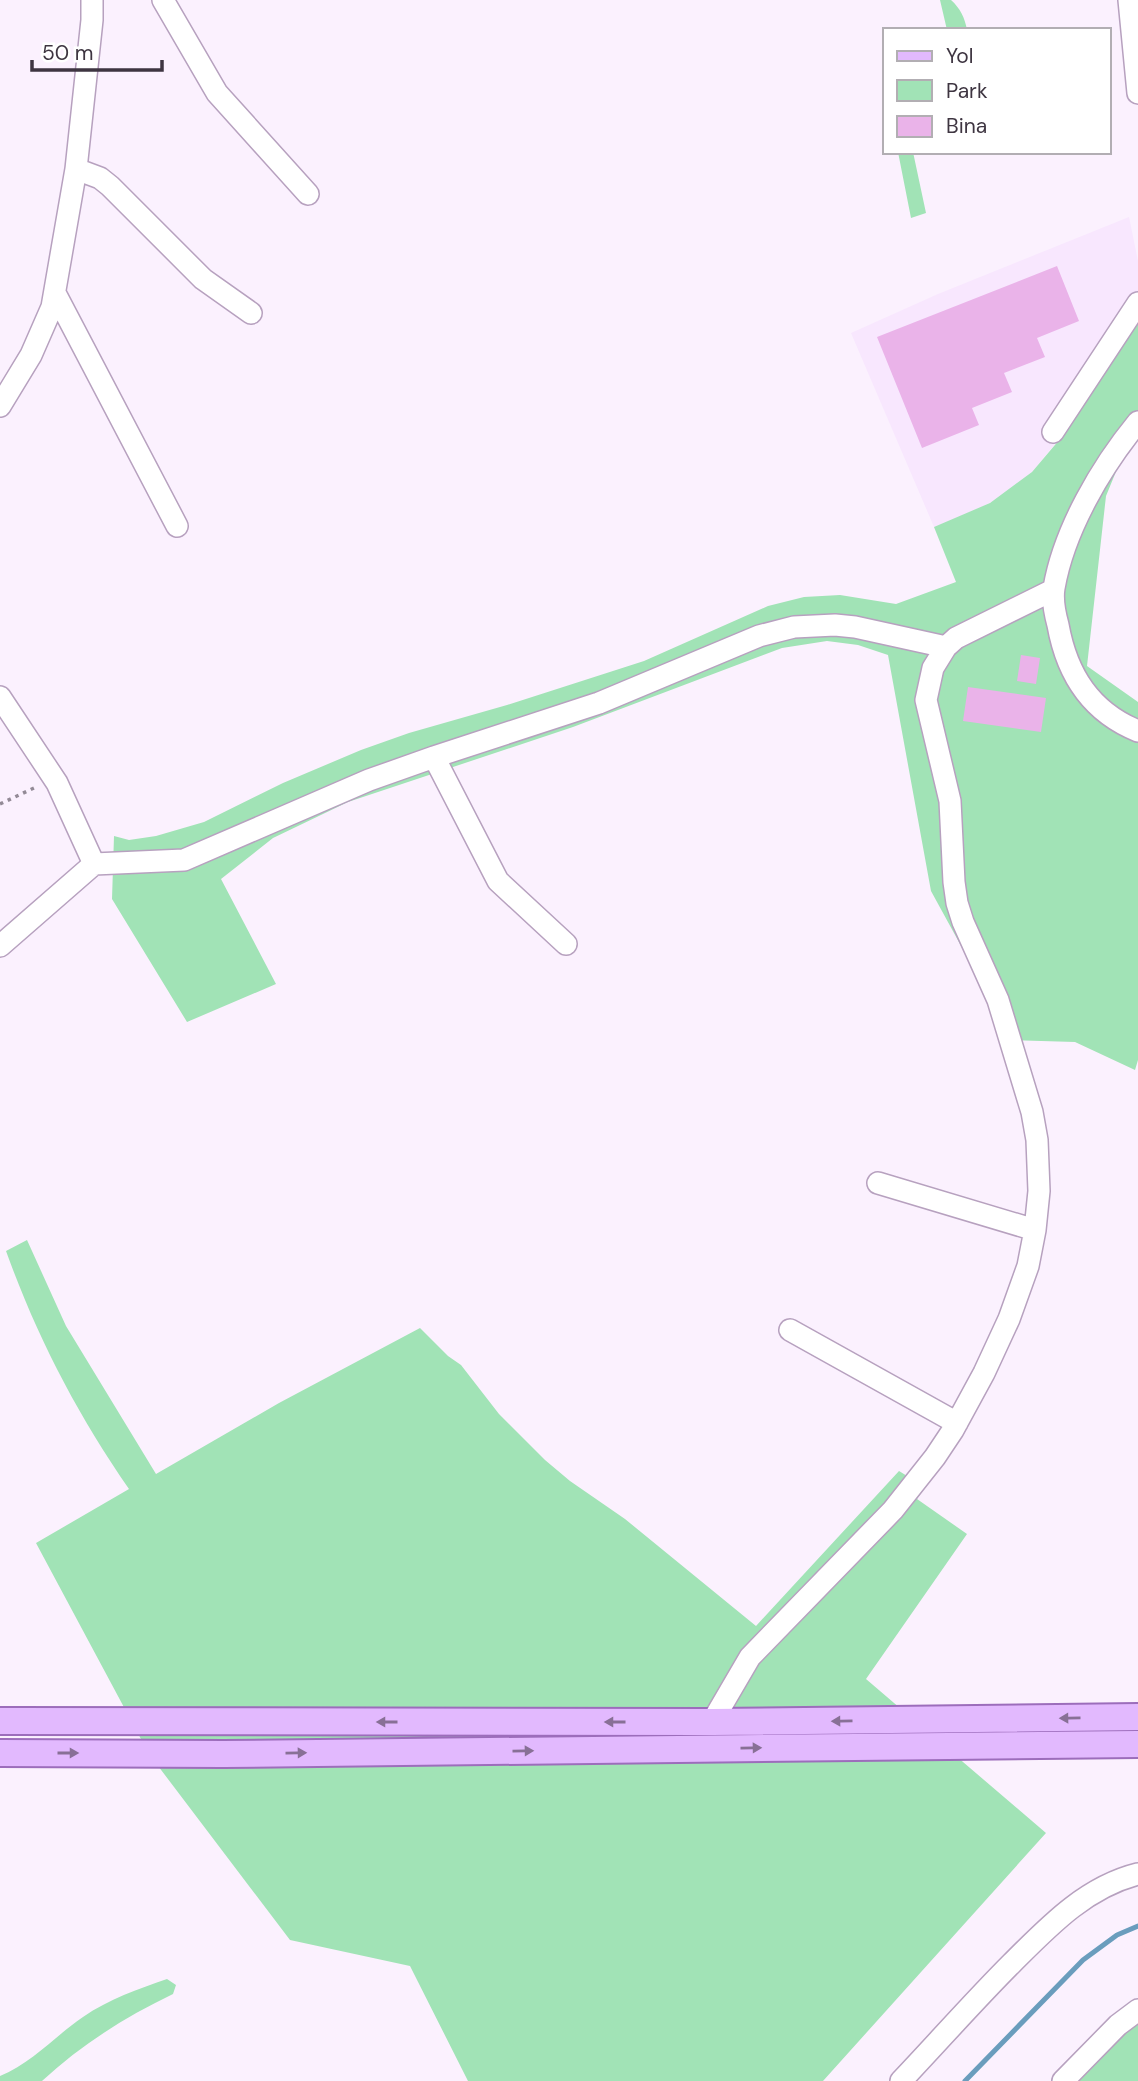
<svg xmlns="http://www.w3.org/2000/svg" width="1138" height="2081" font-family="'DM Sans',sans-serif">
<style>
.built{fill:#f8e7fe}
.green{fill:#a1e3b6}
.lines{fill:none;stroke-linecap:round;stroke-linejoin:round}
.stream{stroke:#6a9dbd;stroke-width:5}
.building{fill:#eab3e9}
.minor-casing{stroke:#b7a1bf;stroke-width:24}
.major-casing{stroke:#9c6dbb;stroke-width:30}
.path{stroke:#938a96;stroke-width:3.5;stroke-dasharray:3.5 5;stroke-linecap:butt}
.minor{stroke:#fff;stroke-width:21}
.major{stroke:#e2b9fe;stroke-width:26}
.oneway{fill:#887096}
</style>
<rect width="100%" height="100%" fill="#fbf1fe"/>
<path class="built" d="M1129,217L1138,261V312L1059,439L1032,472L1005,494L972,513L934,527L851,333L938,294Z"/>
<path class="green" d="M940,0H951C960,8 965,18 967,30H947Z
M898,152H913L926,213L911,218Z
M1138,312V435L1122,457L1106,496L1087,666L1138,702V1060L1135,1070L1075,1042L1003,1040L972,966L931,891L888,655L858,645L827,641L782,648L573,727L348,802L273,838L221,879L276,984L187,1022L112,899L114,836L129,840L156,836L204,822L283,783L361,750L409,733L507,705L644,661L768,606L804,597L840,595L896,604L956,582L934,527L990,503L1032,472L1060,439Z
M27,1240L66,1326L156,1474L279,1403L420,1328L448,1356L461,1365L499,1414L545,1460L570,1481L625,1519L756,1626L899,1471L925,1487L917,1499L967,1534L866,1679L1046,1833L823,2081H468L410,1966L290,1940L149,1754L36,1543L129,1489C77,1414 37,1337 6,1251Z
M167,1979L176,1985L173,1994C125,2017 81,2045 42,2081H0V2076C32,2063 55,2036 83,2017C109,1999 138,1989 167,1979Z
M1138,2006V2081H1063Z"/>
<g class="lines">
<path class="stream" d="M965,2081L1083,1960L1117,1935L1138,1926"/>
</g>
<path class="building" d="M1057,266L1079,321L1037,338L1045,357L1004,373L1012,392L972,408L979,425L922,448L877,337Z
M1021,655L1040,658L1036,684L1017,681Z
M968,687L1046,698L1041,732L963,721Z"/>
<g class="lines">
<g class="minor-casing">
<path id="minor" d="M163,0L217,93L308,194
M1129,0L1138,93
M76,169L100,178L110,186L203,279L251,313
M55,293L177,526
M0,406L31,355L52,307L76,169L92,20V0
M1138,422C1101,467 1064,530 1054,588C1052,600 1055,614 1058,625C1067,675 1091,712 1138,731
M1053,432L1138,303
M0,697L57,783L94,864
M434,757L498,881L566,944
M0,946L94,864L184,860L369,780L434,757L599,703L759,636L794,627L835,625L855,627L946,647
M878,1183L1035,1230
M790,1330L957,1423
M712,1722L750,1657L893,1510L935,1457L953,1430L984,1373L1009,1319L1028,1266L1035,1230L1039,1191L1037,1140L1032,1112L998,1000L963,922L957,903L954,882L950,801L926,700L933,668L946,647L956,638L1053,590
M901,2081C938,2042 974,2001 1012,1963C1049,1926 1086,1887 1138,1874
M1063,2081L1118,2025L1138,2010"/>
</g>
<g class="major-casing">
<path id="major" d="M0,1721L712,1722L1138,1717
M0,1753L223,1754L1138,1744"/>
</g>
<path class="path" d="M0,804L36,787"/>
<use href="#minor" class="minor"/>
<use href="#major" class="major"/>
</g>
<defs><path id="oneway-solid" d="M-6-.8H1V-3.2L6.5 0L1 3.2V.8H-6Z" transform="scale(1.75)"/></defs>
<g class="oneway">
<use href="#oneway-solid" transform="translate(1070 1718) rotate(179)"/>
<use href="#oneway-solid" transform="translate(842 1721) rotate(179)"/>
<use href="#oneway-solid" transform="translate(387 1722) rotate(-180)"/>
<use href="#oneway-solid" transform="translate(615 1722) rotate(-180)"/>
<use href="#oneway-solid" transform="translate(751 1748) rotate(-1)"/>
<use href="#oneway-solid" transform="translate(523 1751) rotate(-1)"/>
<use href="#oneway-solid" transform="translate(68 1753)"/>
<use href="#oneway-solid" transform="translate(296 1753) rotate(-1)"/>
</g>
<rect x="883" y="28" width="228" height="126" fill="#ffffff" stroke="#b2aeb3" stroke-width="2"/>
<rect x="897" y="51" width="35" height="10" fill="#e2b9fe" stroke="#b2aeb3" stroke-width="2"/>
<text x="946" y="63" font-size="21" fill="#3e3541">Yol</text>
<rect x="897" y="80" width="35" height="21" fill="#a1e3b6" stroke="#b2aeb3" stroke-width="2"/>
<text x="946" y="98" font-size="21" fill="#3e3541">Park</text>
<rect x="897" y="116" width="35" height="21" fill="#eab3e9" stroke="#b2aeb3" stroke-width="2"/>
<text x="946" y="133" font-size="21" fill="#3e3541">Bina</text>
<path d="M32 60v10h130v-10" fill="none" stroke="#3e3541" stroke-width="3.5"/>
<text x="42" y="60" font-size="21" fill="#3e3541" stroke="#ffffff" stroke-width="5" paint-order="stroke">50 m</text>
</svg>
